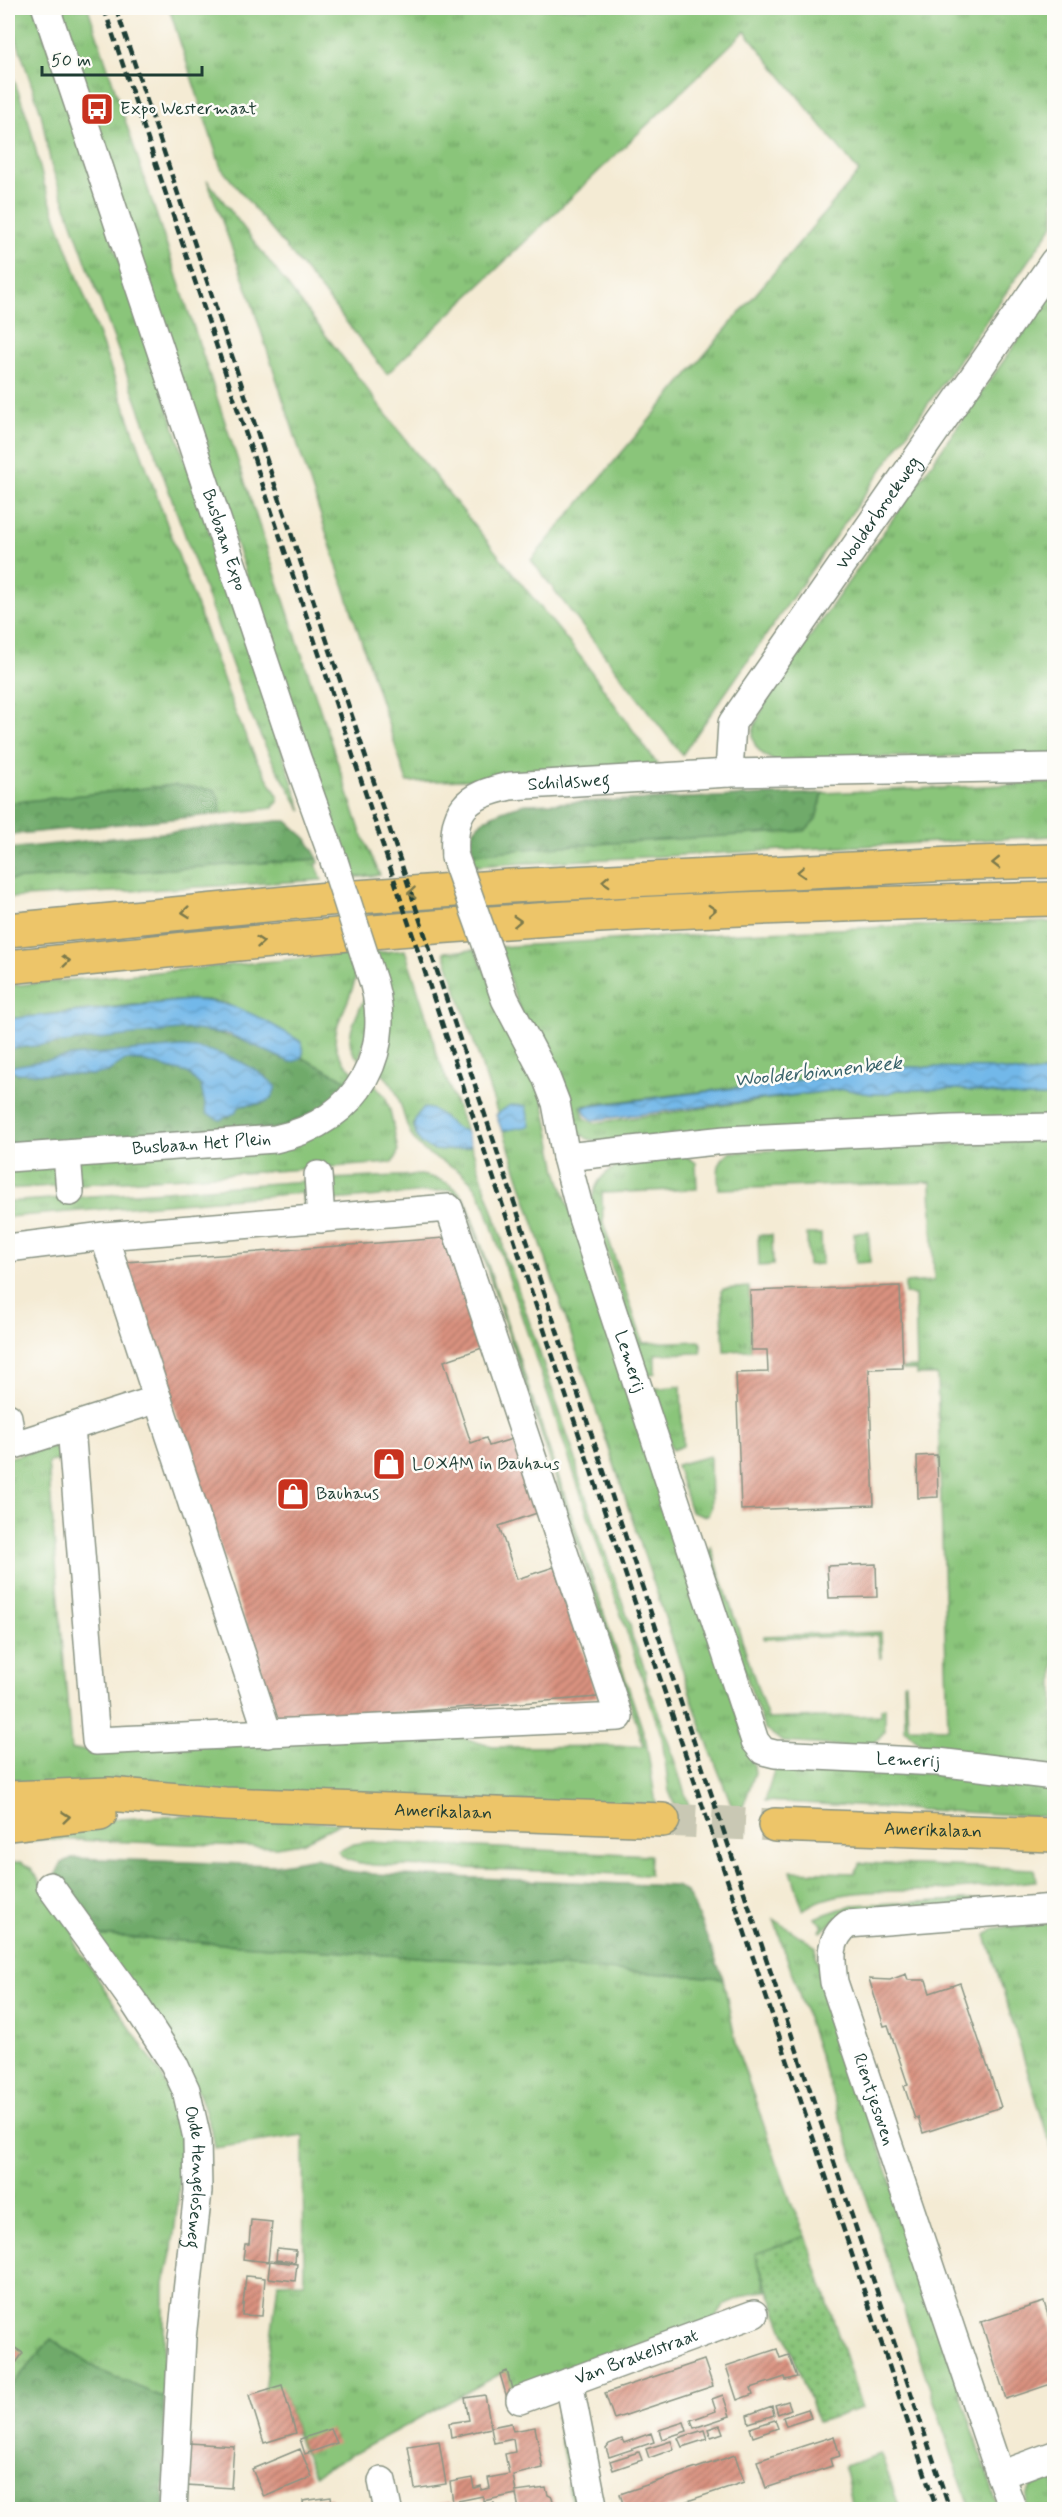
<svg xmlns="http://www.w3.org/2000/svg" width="1062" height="2517" font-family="Mynerve,sans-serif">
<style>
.grass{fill:url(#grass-tufts);stroke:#548157;stroke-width:1.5}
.forest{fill:url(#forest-crowns);stroke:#47744f;stroke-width:1.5;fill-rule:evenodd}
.garden{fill:url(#garden-dots);stroke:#548157;stroke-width:1.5}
.water{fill:url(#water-waves);stroke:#487a8e;stroke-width:1.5}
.building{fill:url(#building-hatch)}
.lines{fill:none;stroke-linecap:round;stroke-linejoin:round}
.major-tunnel{stroke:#c9c8b4;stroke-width:33;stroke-dasharray:33 16;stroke-linecap:butt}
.minor-casing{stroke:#8a9484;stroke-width:30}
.major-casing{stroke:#8a9484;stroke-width:36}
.highway-casing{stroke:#8a9484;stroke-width:36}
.minor{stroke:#fff;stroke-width:27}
.major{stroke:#edc569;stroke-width:33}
.highway{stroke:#edc569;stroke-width:33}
.rail{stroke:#1f3d34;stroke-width:4.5;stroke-dasharray:9 4.5;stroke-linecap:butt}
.minor-bridge-casing{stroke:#8a9484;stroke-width:30;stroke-linecap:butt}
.minor-bridge{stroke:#fff;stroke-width:27}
.oneway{stroke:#7c7a4c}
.labels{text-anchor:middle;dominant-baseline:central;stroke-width:5;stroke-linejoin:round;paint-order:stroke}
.poi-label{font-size:18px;fill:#1f3d34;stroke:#fdfcf7;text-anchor:start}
.street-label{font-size:18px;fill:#1f3d34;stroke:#fdfcf7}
.water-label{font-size:20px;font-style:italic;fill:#38626a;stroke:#fdfcf7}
</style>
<defs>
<pattern id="grass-tufts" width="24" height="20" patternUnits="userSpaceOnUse" patternTransform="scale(1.5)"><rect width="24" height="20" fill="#8ac57a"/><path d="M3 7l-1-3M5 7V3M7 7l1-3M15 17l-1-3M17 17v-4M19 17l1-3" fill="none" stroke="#70a165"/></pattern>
<pattern id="forest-crowns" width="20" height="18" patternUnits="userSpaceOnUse" patternTransform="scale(1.5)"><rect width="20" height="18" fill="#6faa6a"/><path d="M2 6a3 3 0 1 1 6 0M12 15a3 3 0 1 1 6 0" fill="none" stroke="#5b8c58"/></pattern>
<pattern id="garden-dots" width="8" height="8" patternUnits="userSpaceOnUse" patternTransform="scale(1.5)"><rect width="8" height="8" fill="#8ac57a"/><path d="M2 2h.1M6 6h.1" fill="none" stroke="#70a165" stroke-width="1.8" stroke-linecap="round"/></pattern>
<pattern id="water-waves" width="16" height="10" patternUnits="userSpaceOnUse" patternTransform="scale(1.5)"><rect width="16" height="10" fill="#72b8e9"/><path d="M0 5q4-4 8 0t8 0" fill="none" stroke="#5d97be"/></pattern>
<pattern id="building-hatch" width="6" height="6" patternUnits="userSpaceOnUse" patternTransform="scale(1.5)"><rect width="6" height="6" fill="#d9917f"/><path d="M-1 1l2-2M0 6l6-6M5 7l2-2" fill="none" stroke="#af7869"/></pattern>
</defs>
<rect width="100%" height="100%" fill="#fdfcf7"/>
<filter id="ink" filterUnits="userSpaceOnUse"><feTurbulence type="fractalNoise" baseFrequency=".0167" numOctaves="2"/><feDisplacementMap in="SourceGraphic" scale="12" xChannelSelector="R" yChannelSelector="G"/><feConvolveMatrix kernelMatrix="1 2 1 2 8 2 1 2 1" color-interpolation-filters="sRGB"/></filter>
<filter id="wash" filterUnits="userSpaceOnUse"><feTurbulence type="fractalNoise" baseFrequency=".008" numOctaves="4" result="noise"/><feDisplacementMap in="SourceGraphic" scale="24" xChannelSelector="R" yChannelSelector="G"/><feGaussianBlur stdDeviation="1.35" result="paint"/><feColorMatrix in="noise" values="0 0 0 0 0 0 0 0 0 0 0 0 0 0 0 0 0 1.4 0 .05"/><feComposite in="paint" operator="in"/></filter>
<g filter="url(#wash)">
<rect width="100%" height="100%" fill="#f4ebd4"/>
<path class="grass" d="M8,8H35L302,811L274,764L248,709L51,165L41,113L8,14Z
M57,8H88L360,830L380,875L348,878Z
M169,8H1054V224L682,755L531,560L859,172L745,31L387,374L326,296L221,168Z
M8,63L29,122L44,184L235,712L256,759L278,796V802L272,808L221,814L220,802L174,785L8,803Z
M207,180L412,448L583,660L652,757L657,764L654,773L407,782L250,297Z
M1054,289V755L877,757L781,764C735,745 756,724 772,691Z
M1054,783V836L474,866L470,854L816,819L823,793Z
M318,859L319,863L316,864L322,880L8,898V880Z
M1054,922V1072L1024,1073L989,1068L906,1067L581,1106L584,1118L594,1123L845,1089C860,1093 883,1097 897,1090L957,1089L1023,1097H1054V1116L601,1142L588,1139L574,1129L516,1000L499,947C684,935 869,926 1054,922Z
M405,950L432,1034L435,1049L466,1131L452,1128L443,1116L421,1111L413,1124L416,1135L436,1150L466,1148L471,1145L502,1238L505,1259L511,1268L576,1460L578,1474L630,1624L632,1636L646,1672V1682L657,1707L689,1806H675L669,1791L662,1738L484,1203C479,1193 474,1183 465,1176C452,1163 431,1160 418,1145C398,1121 407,1094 380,1072L372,953Z
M475,950L541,1089L557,1171L754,1766L755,1773L743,1807L732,1806L702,1729L444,952Z
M347,954L353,972H355V980C344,1022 315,1042 358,1075L352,1083L301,1057L303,1054L226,1003L207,1000L167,1001L8,1019V986Z
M364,999L374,1013L359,1059C340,1043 356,1018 364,999Z
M372,1083L385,1096L390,1110L398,1151L396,1158L391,1163L8,1189V1170Z
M1054,1140V1767L924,1747L905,1730L904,1682H906L908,1727L948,1728L937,1375H917V1370H901V1368L917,1367L915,1295L905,1294V1283L934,1281L931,1182L719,1189C718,1172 715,1161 731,1152Z
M685,1155L696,1163L697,1189L602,1193L603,1222L643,1343L701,1341V1353L655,1354V1373L647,1376L592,1206C593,1156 647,1160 685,1155Z
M421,1175C442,1179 457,1184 468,1205L646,1740L656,1804L8,1791V1458L51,1446L62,1453V1460L48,1462L71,1750L448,1733L493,1747L644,1746L465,1202L451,1190L333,1200L330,1179Z
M306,1181L308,1209H305L302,1193L8,1217V1202Z
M869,1232L870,1262L856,1263L854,1233Z
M807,1234H821L822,1264L808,1265Z
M758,1235H772L773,1265L759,1266Z
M749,1287L751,1350L724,1351L721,1291L723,1289Z
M681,1386L683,1446L672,1450L651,1389Z
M710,1456L711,1508L708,1515L703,1516L691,1512L676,1465Z
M711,1547L768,1719L881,1715V1708L885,1707V1731L870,1748L783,1742L764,1728L706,1557Z
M881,1632L882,1657L880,1658L878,1635L764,1639V1636Z
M776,1764L859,1766L1054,1786V1817L765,1801Z
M186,1816L341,1823L301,1843L276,1847L46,1839L8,1844V1830L93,1820Z
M369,1842L650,1855L649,1875L373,1865C361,1863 344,1862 338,1851L354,1844Z
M20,1862L31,1868L75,1933V1944L162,2076L182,2123L178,2202L172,2249L164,2284V2398L101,2371L51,2339L8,2390V1863Z
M860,1863L1034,1869L1036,1881C1005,1884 974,1888 943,1890C903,1893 836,1885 803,1910L791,1871L854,1873Z
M1037,1897L836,1918L822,1931L820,1930L823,1925L814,1918L852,1905Z
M774,1919L816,1947V1956L999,2509H970Z
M1054,1923V2157L986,1935L995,1928Z
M93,1935L723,1978L737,2049L792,2205L806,2236L755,2254L767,2291L754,2292L724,2305L714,2320L512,2391L506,2372L500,2374L315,2475L301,2447L282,2387L264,2392L278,2283L304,2282L303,2135L215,2148L213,2136L199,2093Z
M556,2417H563L572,2465L566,2468Z
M881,2454L900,2509H853L844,2466Z
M1054,2466V2509H1026C1025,2490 1037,2473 1054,2466Z
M575,2483L584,2509H573L568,2485Z"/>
<path class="forest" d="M174,785L215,790L220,802L221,814L8,835V803Z
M823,793L816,819L805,831L549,847L470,854C463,821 500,810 526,804Z
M278,821H287L307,839L318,859L8,880V849Z
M173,1029C220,1028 248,1042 290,1062L301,1057L352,1083L334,1102L283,1127L8,1149V1049ZM182,1047C214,1048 239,1062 267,1077L263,1104L240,1106L228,1118L207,1114L201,1086L188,1073L142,1061L125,1060L93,1075L17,1073L8,1068L72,1056Z
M72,1858L275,1865L316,1858L347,1871L373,1874L676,1886L686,1892L692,1901L723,1978L93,1935L56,1875L61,1863Z
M51,2339L101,2371L164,2398V2509L8,2510V2390Z"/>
<path class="garden" d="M806,2236L862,2408L818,2422L755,2254Z"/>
<path class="water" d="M190,1000C233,1000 264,1019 300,1041C307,1051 303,1061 290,1062L229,1034L187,1029L8,1049V1019Z
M182,1047C216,1048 251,1063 276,1086C271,1108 259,1102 240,1106L235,1113L220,1120L207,1114L201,1086L188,1073L142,1061L125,1060L107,1072L93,1075L17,1073L8,1067L72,1056Z
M906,1067L989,1068L1024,1073L1054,1072V1097H1023L957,1089L897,1090C883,1097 860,1093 845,1089L593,1120L586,1115L583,1107Z
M510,1105L526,1106L530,1126L502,1131L496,1115Z
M425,1108C445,1110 446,1128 466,1131L471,1145C463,1150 442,1151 435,1150C414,1146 406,1119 425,1108Z"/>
<g id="blocks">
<path class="building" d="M444,1238L482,1348L444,1361L471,1443L486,1438L489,1446L512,1439L537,1513L499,1526L517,1579L554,1567L598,1697L278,1722L126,1262Z
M900,1286L903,1368L869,1369L874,1505L741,1510L736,1373L768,1372L767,1350H751L750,1291Z
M937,1455L938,1497L918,1498L917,1456Z
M876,1564L877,1597L829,1598L827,1566Z
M906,1974L908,1980H926L930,1993L960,1983L1001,2107L923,2133L918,2117L915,2119L904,2086L908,2085L888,2025L884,2026L869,1979L890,1980Z
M251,2220L272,2222L268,2262L243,2259L245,2244H249Z
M277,2248L296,2250L295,2262L276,2260Z
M270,2261L297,2264L295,2281L268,2278Z
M246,2276L265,2278L262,2316L242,2315Z
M1044,2302L1054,2335V2383L1006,2399L981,2322Z
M12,2346L23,2353L14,2366L8,2362V2352Z
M777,2349L780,2358L789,2355L797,2377L786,2380L785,2377L751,2388L753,2394L737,2400L726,2366Z
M704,2360L713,2386L614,2419L605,2393Z
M507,2371L514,2396L507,2398L500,2374Z
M282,2385L296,2433L264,2443L249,2395Z
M485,2395L491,2427L511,2423L513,2431L535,2427L543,2468L513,2475L516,2492L546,2488L548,2495L552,2497L554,2505L550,2510H519L516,2494L483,2501V2496L453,2502L450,2482L472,2478L474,2488L481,2486V2490L490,2488L488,2478L509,2474L505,2454L515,2452L513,2439L494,2443L491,2428L451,2437L449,2423L469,2420L465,2398Z
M723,2395L730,2416L694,2428L691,2420L716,2411L712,2399Z
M788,2401L791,2409L778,2414L775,2405Z
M772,2406L774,2415L749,2423L747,2415Z
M808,2409L811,2418L786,2426L783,2417Z
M775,2420L778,2428L753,2437L750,2428Z
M684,2422L687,2431L662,2439L659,2430Z
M720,2425L723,2433L711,2437L708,2429Z
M331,2429L337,2443L305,2454L300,2439Z
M704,2430L707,2439L682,2447L678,2438Z
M651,2433L654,2442L609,2457L606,2448L609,2444L622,2439L624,2443Z
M834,2436L840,2456L830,2459L832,2466L766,2488L757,2461Z
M439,2441L446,2484L415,2489L408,2446Z
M671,2441L674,2449L649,2458L646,2449Z
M189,2443L234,2446L231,2488L187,2485Z
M300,2449L312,2477L264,2497L252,2469Z
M639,2452L642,2460L613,2470L610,2461Z
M735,2455L744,2482L661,2510H625L620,2494Z
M331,2497L333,2510H304L303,2501Z
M450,2502L451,2510H418L417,2508Z
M494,2503L495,2510H487L486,2505Z"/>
</g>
</g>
<g filter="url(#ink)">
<use href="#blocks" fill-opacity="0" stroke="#8a9484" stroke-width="1.5"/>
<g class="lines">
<path class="major-tunnel" d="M663,1820L775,1825"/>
<g class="minor-casing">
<g id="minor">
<path id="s1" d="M46,8L297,758L334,861"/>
<path id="s2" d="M729,773L732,723L1054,261"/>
<path id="s3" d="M455,857C452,809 464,796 510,786L729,773L1054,767"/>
<path id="s4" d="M489,952L505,999L546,1077L556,1103L566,1157L582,1218L755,1741L763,1751L775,1754L938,1762L1054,1776"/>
<path d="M67,1155L70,1192"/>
<path d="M566,1157L725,1140L952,1129L1054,1127"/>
<path id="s5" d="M8,1158L275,1139C359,1122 399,1049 369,969"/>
<path d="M318,1175L321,1219"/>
<path d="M104,1236L268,1734"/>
<path d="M8,1248L104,1236L449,1208L619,1717L96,1741L71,1427"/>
<path d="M8,1417L12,1445"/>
<path d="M8,1447L158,1399"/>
<path id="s6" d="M50,1886L135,2004L174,2064L186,2090L197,2138L198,2191L182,2338L173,2510"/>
<path id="s7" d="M1054,1908L848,1924C828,1939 831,1959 834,1982L1000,2475L1054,2455"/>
<path d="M569,2382L594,2510"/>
<path id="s8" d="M520,2400L754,2314"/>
<path d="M1000,2475L1013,2510"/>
<path d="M382,2481L388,2510"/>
</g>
</g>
<g class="major-casing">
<g id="major">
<path id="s9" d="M8,1798L109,1794L225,1804L663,1820"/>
<path d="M8,1824L100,1814"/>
<path id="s10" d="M775,1825L1054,1835"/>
</g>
</g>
<g class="highway-casing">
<path id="highway" d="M8,930L328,899L510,886L972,863L1054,861
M8,967C174,950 340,933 506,922C689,909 872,903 1054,899"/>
</g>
<use href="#minor" class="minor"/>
<use href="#major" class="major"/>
<use href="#highway" class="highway"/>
<path class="rail" d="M104,8L937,2510
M116,8L950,2510"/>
<g class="minor-bridge-casing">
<path id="minor-bridge" d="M455,857L489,952
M334,861L369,969"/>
</g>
<use href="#minor-bridge" class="minor-bridge"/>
</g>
<defs><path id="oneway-chevron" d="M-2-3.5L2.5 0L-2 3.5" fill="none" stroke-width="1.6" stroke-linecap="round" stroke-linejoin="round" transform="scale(1.5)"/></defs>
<g class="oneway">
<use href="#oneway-chevron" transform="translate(996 863) rotate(179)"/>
<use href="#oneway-chevron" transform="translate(801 872) rotate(177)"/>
<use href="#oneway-chevron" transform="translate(606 881) rotate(177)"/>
<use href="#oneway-chevron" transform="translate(412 893) rotate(176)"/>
<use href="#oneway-chevron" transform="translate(712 910) rotate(-3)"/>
<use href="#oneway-chevron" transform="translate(186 912) rotate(174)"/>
<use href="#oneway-chevron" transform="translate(517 921) rotate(-3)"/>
<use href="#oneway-chevron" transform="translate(260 942) rotate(-5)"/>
<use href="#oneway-chevron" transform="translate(66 961) rotate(-6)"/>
<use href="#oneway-chevron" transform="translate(66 1817) rotate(-6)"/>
</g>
</g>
<defs>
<g id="bus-square" transform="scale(1.725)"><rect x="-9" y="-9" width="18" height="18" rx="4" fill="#c8321e" stroke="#fdfcf7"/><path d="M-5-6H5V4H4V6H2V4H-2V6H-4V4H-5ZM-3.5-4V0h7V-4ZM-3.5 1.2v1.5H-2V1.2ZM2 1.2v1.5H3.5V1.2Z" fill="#fff"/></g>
<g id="shop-square" transform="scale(1.725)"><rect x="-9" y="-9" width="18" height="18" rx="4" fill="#c8321e" stroke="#fdfcf7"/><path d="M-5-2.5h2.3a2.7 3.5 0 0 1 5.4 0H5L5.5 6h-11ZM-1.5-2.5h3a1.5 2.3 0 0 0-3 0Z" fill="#fff"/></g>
</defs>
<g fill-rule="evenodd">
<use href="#bus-square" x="97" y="109"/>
<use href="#shop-square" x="389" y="1464"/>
<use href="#shop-square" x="293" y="1494"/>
</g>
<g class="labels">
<g class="poi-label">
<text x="120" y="109">Expo Westermaat</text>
<text x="412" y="1464">LOXAM in Bauhaus</text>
<text x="316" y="1494">Bauhaus</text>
</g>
<g class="street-label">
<text stroke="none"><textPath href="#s2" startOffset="306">Woolderbroekweg</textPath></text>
<text stroke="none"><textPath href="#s1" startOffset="561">Busbaan Expo</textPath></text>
<text stroke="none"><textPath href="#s3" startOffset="162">Schildsweg</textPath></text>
<text stroke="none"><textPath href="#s5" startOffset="194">Busbaan Het Plein</textPath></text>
<text stroke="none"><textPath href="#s4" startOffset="435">Lemerij</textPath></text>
<text stroke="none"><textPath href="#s4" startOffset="993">Lemerij</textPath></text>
<text stroke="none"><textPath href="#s9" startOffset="436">Amerikalaan</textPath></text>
<text stroke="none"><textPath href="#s10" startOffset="158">Amerikalaan</textPath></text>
<text stroke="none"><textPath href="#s7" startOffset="394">Rientjesoven</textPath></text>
<text stroke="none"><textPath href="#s6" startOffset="334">Oude Hengeloseweg</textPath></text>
<text stroke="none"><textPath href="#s8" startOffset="124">Van Brakelstraat</textPath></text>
</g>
<g class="water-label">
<text transform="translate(818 1072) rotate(-6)">Woolderbinnenbeek</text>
</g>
</g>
<rect width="1062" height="2517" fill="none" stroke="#fdfcf7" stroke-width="30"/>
<path d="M42 66v9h160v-9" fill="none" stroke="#1f3d34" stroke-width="3"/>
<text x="51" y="66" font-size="18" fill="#1f3d34" stroke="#fdfcf7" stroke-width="4.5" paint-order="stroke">50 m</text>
</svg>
